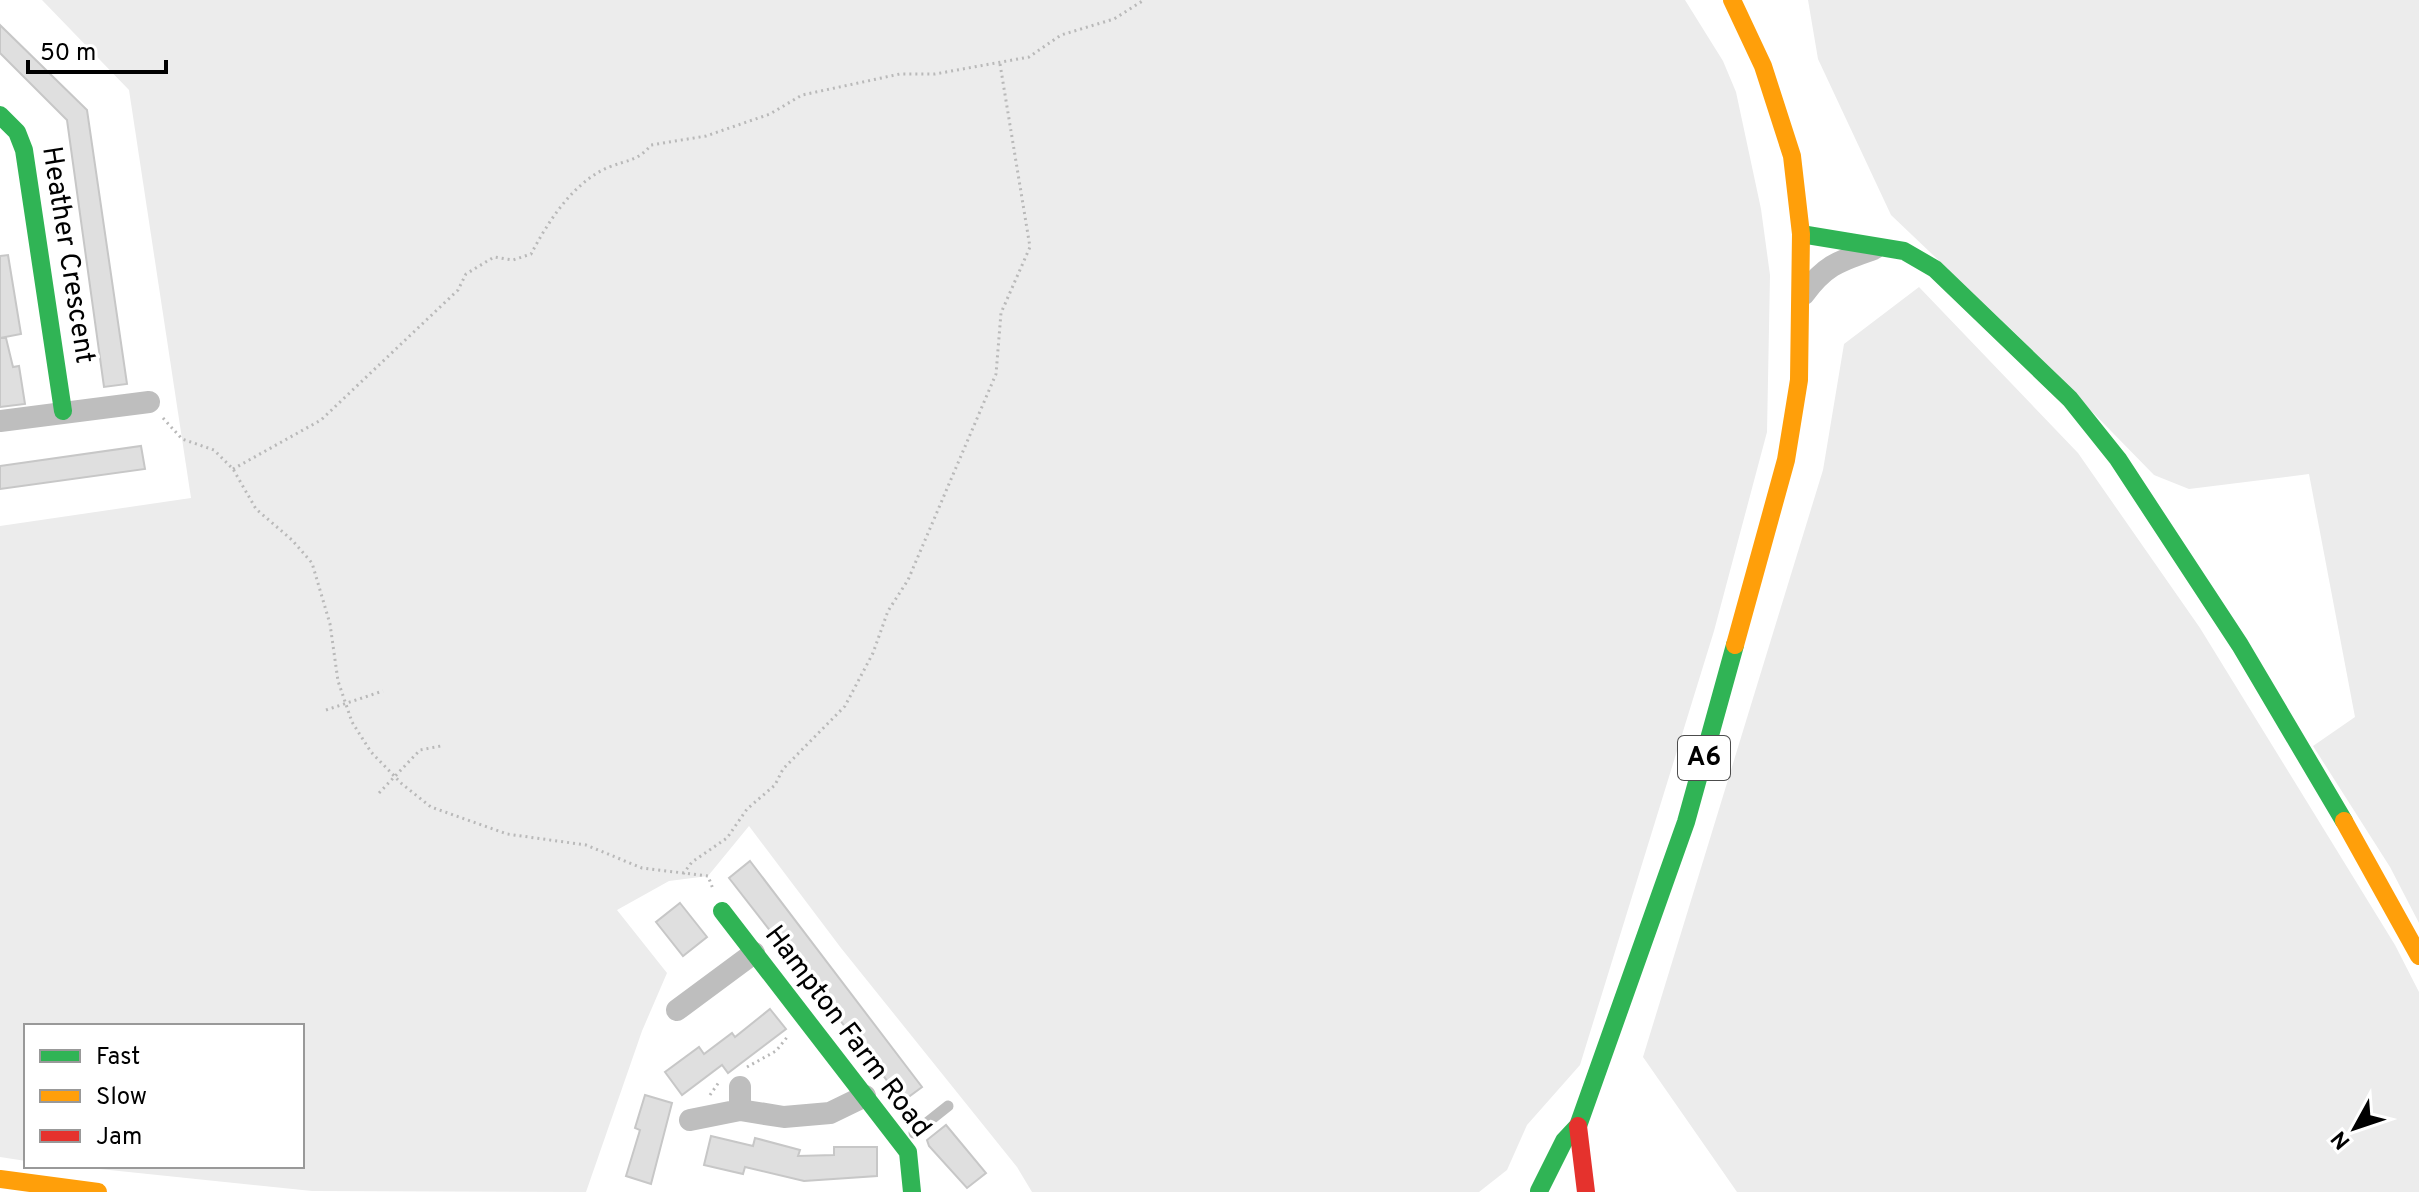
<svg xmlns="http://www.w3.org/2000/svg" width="2419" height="1192" font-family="Overpass,sans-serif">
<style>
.green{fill:#ececec}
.building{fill:#dfdfdf;stroke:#c7c7c7;stroke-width:2}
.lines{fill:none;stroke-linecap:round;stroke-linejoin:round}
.path{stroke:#b9b9b9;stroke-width:3;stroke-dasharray:2 4;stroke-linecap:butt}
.lane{stroke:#bebebe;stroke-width:11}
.street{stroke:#bebebe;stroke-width:22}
.fast{stroke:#30b455;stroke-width:18}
.slow{stroke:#ff9f0a;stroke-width:18}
.jam{stroke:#e5322d;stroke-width:18}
.labels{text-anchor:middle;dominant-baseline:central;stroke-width:7;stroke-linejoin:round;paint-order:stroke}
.shield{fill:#fff;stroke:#4c4c4c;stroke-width:2}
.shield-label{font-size:26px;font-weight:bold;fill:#000}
.street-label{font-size:28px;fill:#000;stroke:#fff}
</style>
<rect width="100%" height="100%" fill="#fff"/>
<path class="green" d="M42,0H1685L1723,61L1736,92L1761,209L1770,275L1767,432L1714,631L1580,1065L1527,1125L1507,1170L1479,1192H1032L1017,1167L841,948L749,826L708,876L669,881L617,910L667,973L642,1031L586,1192L312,1191L71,1166H302V1026H26V1161L0,1157V526L191,498L129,90Z
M1808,0H2419V923L2390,867L2313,746L2355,717L2309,474L2189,489L2154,475L2017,335L1891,215L1818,59Z
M1919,287L2078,453L2200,628L2395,945L2419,992V1192H1737L1643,1057L1823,470L1844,344Z"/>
<path class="building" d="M0,25L87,110L127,384L104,387L67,120L0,53Z
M8,255L21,334L0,338V256Z
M0,338H6L13,367L19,366L25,404L0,407Z
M141,446L145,469L0,489V466Z
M750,861L922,1087L903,1101L729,878Z
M680,903L707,937L683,956L656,922Z
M770,1009L786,1029L728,1073L722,1065L682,1095L665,1072L699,1047L704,1054L732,1033L735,1037Z
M645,1095L672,1103L651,1184L626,1176L640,1130L635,1128Z
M946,1125L986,1173L967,1188L929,1146L927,1140Z
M711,1136L753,1146L755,1138L800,1150L798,1156L834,1155V1147H877V1176L804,1181L745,1167L743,1174L704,1165Z"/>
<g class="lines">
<path class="path" d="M163,418L182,439L214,450L233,469L256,509L292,540L312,563L330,624L338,681L352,722L371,752L402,784L431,807L507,834L586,845L642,868L708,876L713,889
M233,469L321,420L458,290L466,274L494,257L513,260L531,254C548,222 573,182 609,167C627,160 638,161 651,145L706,136L770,114L802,95L900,74H935L1029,57L1061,35L1114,19L1144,0
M326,710L383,691
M379,793L420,750L441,746
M683,874L692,862L727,838L747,809L775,785L783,769L845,706L873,653L888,611L908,580L996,374L1001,313L1030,247L1000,64
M747,1067L776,1051L788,1036
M710,1095L719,1082"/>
<path class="lane" d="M914,1133L948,1106"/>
<path class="street" d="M1804,294C1826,264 1840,261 1874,249
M0,421L149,402
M677,1010L754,953
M740,1087V1110
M690,1120L740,1110L784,1117L830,1113L865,1096"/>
<path class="fast" d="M0,115L17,132L24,150L63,411
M1801,234L1904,251L1935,269L2070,399L2118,459L2240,645L2344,821
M722,911L908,1152L912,1192
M1539,1191L1564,1141L1578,1126L1686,822L1735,645"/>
<path class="slow" d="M1732,0L1763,66L1792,156L1801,234L1799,380L1786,460L1735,645
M2344,821L2419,956
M0,1179L98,1192"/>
<path class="jam" d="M1578,1126L1586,1192"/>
</g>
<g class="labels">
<rect class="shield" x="1678" y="736" width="52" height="44" rx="6"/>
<g class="shield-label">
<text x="1704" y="758">A6</text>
</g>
<g class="street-label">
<text transform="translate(67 255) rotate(81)">Heather Crescent</text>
<text transform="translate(847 1032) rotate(53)">Hampton Farm Road</text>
</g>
</g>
<rect x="24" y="1024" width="280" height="144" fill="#ffffff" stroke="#999999" stroke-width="2"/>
<rect x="40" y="1050" width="40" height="12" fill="#30b455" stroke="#999999" stroke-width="2"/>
<text x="96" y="1064" font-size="24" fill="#000000">Fast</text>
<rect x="40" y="1090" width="40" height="12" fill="#ff9f0a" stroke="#999999" stroke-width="2"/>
<text x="96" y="1104" font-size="24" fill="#000000">Slow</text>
<rect x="40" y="1130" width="40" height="12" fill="#e5322d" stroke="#999999" stroke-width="2"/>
<text x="96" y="1144" font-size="24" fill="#000000">Jam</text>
<g transform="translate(2355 1128) rotate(230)" stroke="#ffffff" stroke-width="6" paint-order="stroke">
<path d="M0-6L14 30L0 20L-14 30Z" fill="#000000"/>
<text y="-12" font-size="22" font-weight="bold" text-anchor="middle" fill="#000000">N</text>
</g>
<path d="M28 60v12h138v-12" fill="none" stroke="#000000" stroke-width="4"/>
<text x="40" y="60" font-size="24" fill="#000000" stroke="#ffffff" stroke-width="6" paint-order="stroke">50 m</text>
</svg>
